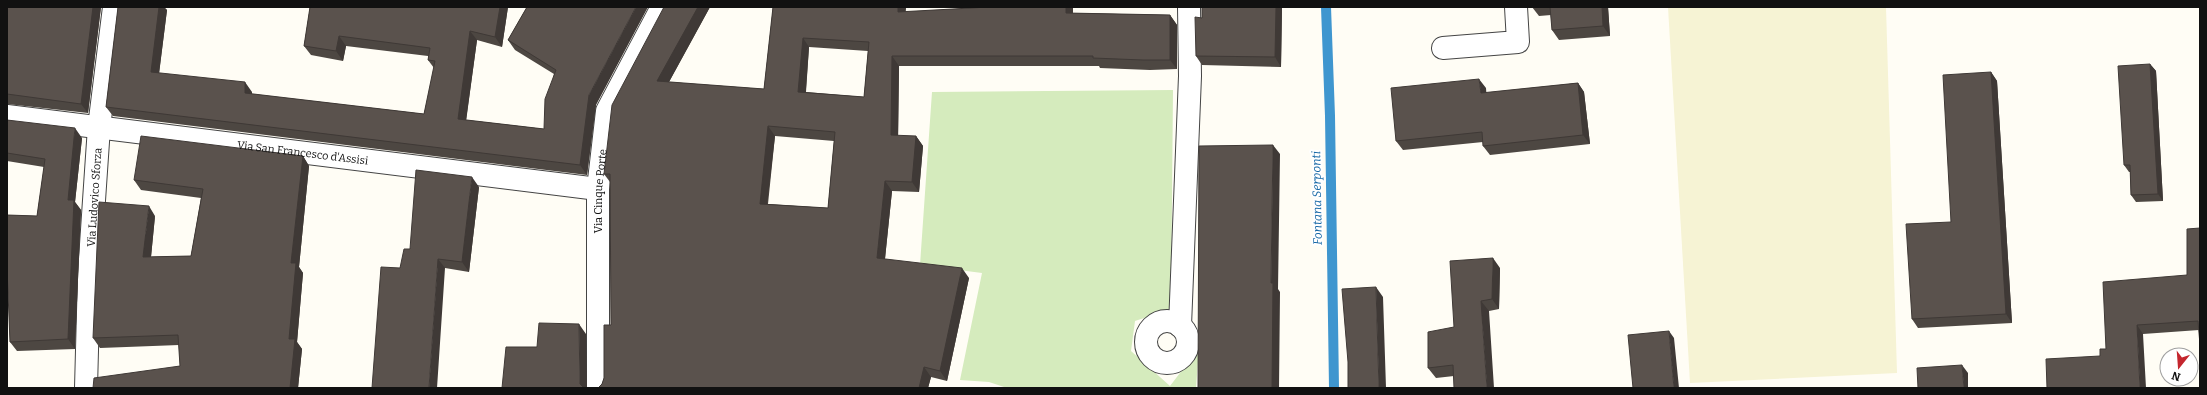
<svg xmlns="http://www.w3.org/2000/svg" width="2207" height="395" font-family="Bitter,serif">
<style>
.farmland{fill:#f6f3d4}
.green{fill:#d5ebbd}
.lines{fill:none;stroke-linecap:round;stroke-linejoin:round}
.stream{stroke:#3f96cf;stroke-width:10}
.minor-casing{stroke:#444;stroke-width:24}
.minor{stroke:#fff;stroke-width:22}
.wall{fill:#4d4742;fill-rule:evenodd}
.shaded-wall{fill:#3f3936}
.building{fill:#5a524d;stroke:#3f3936;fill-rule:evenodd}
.labels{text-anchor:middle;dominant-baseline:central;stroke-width:4;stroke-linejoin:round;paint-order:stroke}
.street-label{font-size:11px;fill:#111;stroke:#fff}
.water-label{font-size:12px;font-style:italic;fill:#1768a6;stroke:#fff}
</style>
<rect width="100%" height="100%" fill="#fffdf5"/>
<path class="farmland" d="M1668,7H1886L1897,373L1690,383Z"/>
<path class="green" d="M1173,90L1171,309L1135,321L1131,351L1170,386L1199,348L1196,388H1007L989,382L960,380L982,273L920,265L932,92Z"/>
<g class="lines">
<path class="stream" d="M1326,7L1330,116L1334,388"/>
<g class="minor-casing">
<g id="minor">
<path d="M1443,48L1518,42L1516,7"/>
<path id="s1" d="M7,116L598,189"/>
<circle cx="1167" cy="342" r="21"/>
<path d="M1180,326L1190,76L1189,7"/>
<path id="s2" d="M86,388L89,274L99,127L114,7"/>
<path id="s3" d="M598,388V189L607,111L662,7"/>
</g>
</g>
<use href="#minor" class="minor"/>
</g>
<path class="wall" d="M7,7H101L88,113L7,104Z
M118,7H164L167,10L159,73L252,92V94L424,114L434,68L428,60V56L346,46L343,61L311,55L304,46L310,7H508L502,47L477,40L466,120L544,129L554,74L515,50L508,40L527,7L596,105L587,175L113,116L106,107Z
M664,7H710L669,82L764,89L773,7H906L905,12L989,7H1073V13L1170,15L1177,25V69L1150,70L1100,68L1099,66H899L898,136H916L923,146L919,192L892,191L885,259L969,278L947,381L931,377L928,388H598L602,384L604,378L611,325L610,182L604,174ZM809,47L868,51L864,97L806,92ZM775,136L834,141L828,208L768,204Z
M1282,7L1281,67L1202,65L1196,56L1202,18Z
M1532,7H1608L1610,36L1559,40L1552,30L1551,15L1539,16Z
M2150,64L2156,71L2163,201L2136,202L2131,195L2130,172H2129L2124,165Z
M1991,72L1997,81L2012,323L1918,328L1912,319L1951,222Z
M1578,83L1584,92L1590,144L1490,155L1483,146V142L1403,150L1396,141L1486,88V93Z
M7,120L82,138L75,202L81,210L75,349L17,351L10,342L8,278H7V215L37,216L44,167L7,161Z
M303,156L309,166L299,267L303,273L297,342L302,349L298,388H93L180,366L179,345L100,348L93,338L155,216L151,257L191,256L201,198L141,190L134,180Z
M479,187L469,272L445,268H400L410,249Z
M2200,228L2199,330L2143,334L2100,356L2106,349L2187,275Z
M1500,268L1499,309L1489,311L1454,376L1436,378L1428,368L1454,327Z"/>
<path class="shaded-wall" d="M93,7H101L88,113L81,104Z
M159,7H164L167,10L158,82L151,72Z
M500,7H508L502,47L495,37Z
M636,7H648L596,105L587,175L580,165L589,95Z
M698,7H710L664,91L657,81Z
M898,7H906L905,22L898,12Z
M1066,7H1073L1072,23L1066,13Z
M1276,7H1282L1281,67L1275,57Z
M1602,7H1608L1610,36L1603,26Z
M1170,15L1177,25V69L1170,60Z
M470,31L477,40L465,129L458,119Z
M339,36L346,46L343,61L336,51Z
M803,38L809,47L805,102L798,92Z
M892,56L899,66L898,145L891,135Z
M2150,64L2156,71L2163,201L2158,194Z
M1991,72L1997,81L2012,323L2006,314Z
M1479,79L1486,88L1487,102L1481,93Z
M245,82L252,92V103L245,93Z
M1578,83L1584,92L1590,144L1583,135Z
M768,126L775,136L766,214L760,204Z
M75,128L82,138L75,202L81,210L75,349L68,339V200Z
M916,136L923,146L919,192L912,182Z
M1273,145L1280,154L1278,289L1280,292L1279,388H1272L1271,283Z
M303,156L309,166L299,267L303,273L297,342L302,349L298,388H290L289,339L291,263Z
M472,177L479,187L469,272L462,262Z
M885,181L892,191L884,268L877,258Z
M149,206L155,216L150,267L143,257Z
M1493,258L1500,268L1499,309L1492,299Z
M438,259L445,268L437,388H429Z
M962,268L969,278L947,381L940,371Z
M1376,287L1383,297L1386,388H1379Z
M1481,301L1489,311L1494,388H1487Z
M579,324L586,334L587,388H583L580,384Z
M2137,325L2143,334L2146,388H2140Z
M1669,331L1674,338L1679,388H1674Z
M1962,365L1968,373V388H1964Z
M924,367L931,377L928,388H919Z"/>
<path class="building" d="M7,7H93L81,104L7,94Z
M118,7H159L151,72L245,82V93L424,114L435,61L428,60L430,48L339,36L336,51L304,46L310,7H500L495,37L470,31L458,119L544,129L545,99L556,70L508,40L527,7H636L589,95L580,165L106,107Z
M664,7H698L657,81L764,89L773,7H898V12L989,7H1066V13L1170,15V60H1143L1093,58V56H892L891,135L916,136L912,182L885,181L877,258L962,268L940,371L924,367L919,388H598L602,384L604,378V325H611L610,174H604L612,105ZM803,38L869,42L864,97L798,92ZM768,126L835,132L828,208L760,204Z
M1202,7H1276L1275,57L1196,56L1195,17L1202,18Z
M1550,7H1602L1603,26L1552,30Z
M2150,64L2158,194L2131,195L2130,165H2124L2118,66Z
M1991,72L2006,314L1912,319L1906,224L1951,222L1943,75Z
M1479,79L1481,93L1578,83L1583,135L1483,146L1482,132L1396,141L1391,88Z
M7,120L75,128L68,200H74L68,339L10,342L7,268V215L37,216L45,159L7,153Z
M141,136L303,156L291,263H296L289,339H295L290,388H93L94,378L180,366L178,335L93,338L99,202L149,206L143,257L191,256L203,189L134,180Z
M1273,145L1271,283H1273L1272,388H1198L1199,146Z
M416,170L472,177L462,262L438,259L429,388H372L381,267L400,268L404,249H410Z
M2200,228V345L2198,321L2137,325L2140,388H2047L2046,359L2100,356V349H2106L2103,282L2187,275V229Z
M1493,258L1492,299L1481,301L1487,388H1454L1453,365L1428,368V332L1454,327L1450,261Z
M1376,287L1379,388H1348V362L1342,289Z
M539,323L579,324L580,384L584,388H502L506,347H537Z
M1669,331L1674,388H1633L1628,335Z
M1962,365L1964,388H1918L1917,368Z"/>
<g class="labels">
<g class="street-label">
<text stroke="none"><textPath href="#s1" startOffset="298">Via San Francesco d'Assisi</textPath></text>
<text stroke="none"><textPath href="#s3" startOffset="197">Via Cinque Porte</textPath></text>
<text stroke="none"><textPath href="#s2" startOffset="191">Via Ludovico Sforza</textPath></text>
</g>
<g class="water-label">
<text transform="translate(1317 198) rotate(-91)">Fontana Serponti</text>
</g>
</g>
<rect width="2207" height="395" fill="none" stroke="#111111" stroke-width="16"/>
<g transform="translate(2179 367) rotate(197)"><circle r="19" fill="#ffffff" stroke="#a0a0a0"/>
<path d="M0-3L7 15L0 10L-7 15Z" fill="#c4262e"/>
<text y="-6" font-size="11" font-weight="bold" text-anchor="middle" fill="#111111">N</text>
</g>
</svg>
